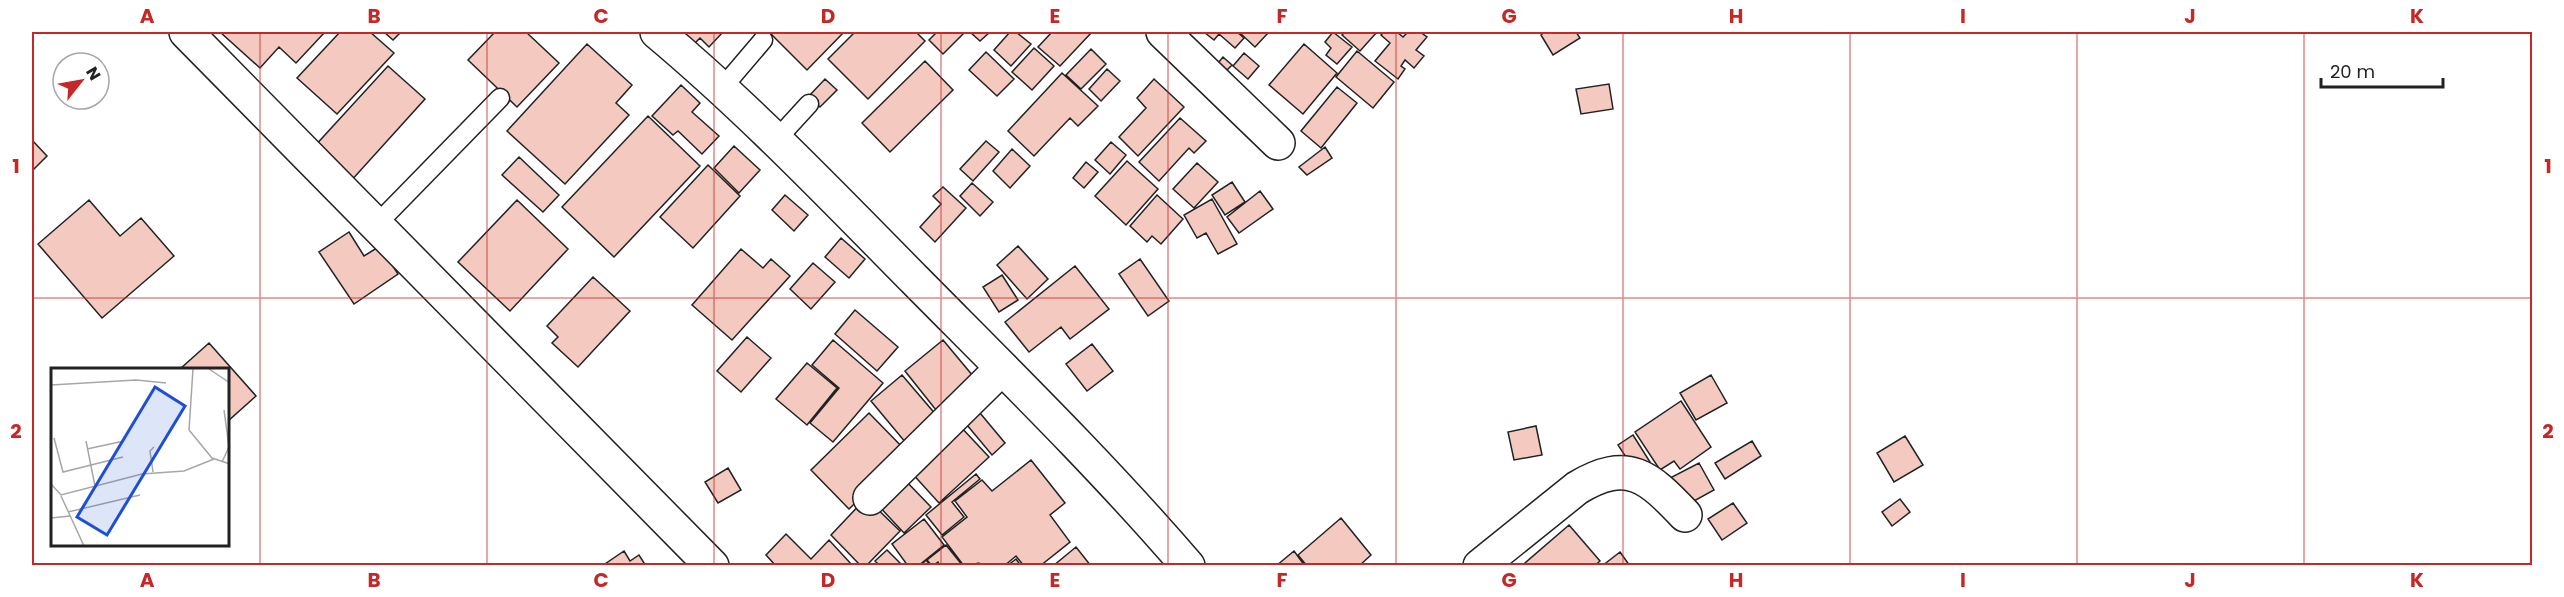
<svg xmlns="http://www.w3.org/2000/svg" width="2564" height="597" font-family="Poppins,sans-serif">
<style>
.building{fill:#f3c9c0;stroke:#222;stroke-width:1.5}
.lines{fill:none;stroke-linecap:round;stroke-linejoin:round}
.service-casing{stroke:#222;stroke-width:21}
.minor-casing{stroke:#222;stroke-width:36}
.tertiary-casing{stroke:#222;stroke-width:36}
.service{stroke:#fff;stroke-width:18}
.minor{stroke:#fff;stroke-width:33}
.tertiary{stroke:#fff;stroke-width:33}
.grid{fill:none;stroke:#c62828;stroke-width:1.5;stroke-opacity:0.55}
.inset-road{fill:none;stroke:#a7a7a7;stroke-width:1.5}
.view{fill:#1d4ed8;fill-opacity:0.15;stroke:#1d4ed8;stroke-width:3}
.inset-edge{fill:none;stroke:#222;stroke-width:3}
.neatline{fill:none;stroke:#c62828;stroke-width:2}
.grid-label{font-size:20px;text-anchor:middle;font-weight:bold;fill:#c62828}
</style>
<rect width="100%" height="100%" fill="#fff"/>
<path class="building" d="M220,32H325L296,63L279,47L260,68Z
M340,32H370L394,53L337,114L297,78Z
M384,32H401L393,40Z
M495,32H526L559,63L517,107L468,60Z
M678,32H723L709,47L700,38L690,48Z
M769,32H844L807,70Z
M855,32H916L925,41L868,99L828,59Z
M937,32H965L943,54L929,40Z
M970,32H990L980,41Z
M1010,32H1016L1031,44L1011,66L994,50Z
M1052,32H1092L1060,66L1038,47Z
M1204,32H1237L1244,38L1235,48L1219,34L1214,40Z
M1242,32H1269L1255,47L1240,33Z
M1333,32L1352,47L1337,64L1326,55L1331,48L1325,42Z
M1345,32H1377L1360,51L1342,35Z
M1384,32H1397L1403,37L1408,32H1420L1427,37L1416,50L1424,56L1414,68L1405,60L1401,66L1405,69L1398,79L1375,61L1390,43L1381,35Z
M1544,32H1576L1580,38L1553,55L1541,35Z
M587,44L632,85L616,103L629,115L565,184L507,131Z
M1304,44L1337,73L1303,114L1269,85Z
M1034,48L1054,66L1032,90L1012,72Z
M1091,49L1106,64L1081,89L1066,75Z
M1357,51L1394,82L1373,108L1336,77Z
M986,52L1014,79L997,96L969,70Z
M1244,53L1259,66L1248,79L1233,66Z
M1223,57L1232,65L1221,76L1213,69Z
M925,61L953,90L890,152L862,123Z
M388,66L425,99L350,182L313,148Z
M1107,69L1120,81L1101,101L1089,89Z
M1062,73L1098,106L1078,126L1070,118L1034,156L1008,131Z
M825,79L837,90L820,107L809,96Z
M1154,79L1184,107L1138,156L1119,137L1146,108L1137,98Z
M1609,84L1613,109L1581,114L1576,89Z
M681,85L700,103L692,112L719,136L702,154L678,131L673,135L652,116Z
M1337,87L1357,103L1321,148L1301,131Z
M648,116L700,166L614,257L562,207Z
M1180,118L1206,141L1194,153L1189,148L1159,181L1139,162Z
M32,140L47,156L32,171Z
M986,141L999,152L973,181L960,169Z
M1111,142L1126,155L1110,174L1095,160Z
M734,146L760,170L739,193L714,168Z
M1325,147L1332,158L1307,175L1299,167Z
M1012,149L1030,166L1010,188L993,171Z
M519,157L559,195L543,212L502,175Z
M1127,161L1158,189L1126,225L1095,196Z
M1086,162L1098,172L1084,188L1073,178Z
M1197,163L1218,182L1194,208L1173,189Z
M708,165L740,196L693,248L660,217Z
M1232,182L1245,202L1225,215L1212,195Z
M972,183L993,202L980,216L960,196Z
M943,187L966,208L935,242L920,227L941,204L933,196Z
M1260,191L1273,209L1239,233L1227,217Z
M785,195L808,215L794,231L772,210Z
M1157,195L1183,219L1161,244L1152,236L1147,242L1130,226Z
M1212,199L1237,244L1218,254L1206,233L1197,238L1184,215Z
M89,200L120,236L141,218L174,256L102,318L38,244Z
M517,200L568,249L510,311L458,262Z
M349,232L364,256L380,246L398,274L354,304L319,252Z
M841,238L865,259L849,278L825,257Z
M1018,246L1048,279L1027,299L997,265Z
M741,249L763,268L771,259L790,276L732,340L692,305Z
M1140,259L1169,301L1148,316L1119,274Z
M813,263L835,282L811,309L790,289Z
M1075,266L1109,309L1070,339L1061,327L1029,352L1005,322Z
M1002,275L1018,300L999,312L983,287Z
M593,277L630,311L578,367L552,343L558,337L547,326Z
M855,310L898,347L877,371L835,334Z
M747,337L771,358L741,392L717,371Z
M833,340L883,383L833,442L810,423L839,388L812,365Z
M943,340L978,382L940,415L905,371Z
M209,343L256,396L228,421V369H180Z
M1092,344L1113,371L1087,391L1066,364Z
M807,363L837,388L807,425L776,399Z
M902,375L937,416L906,443L871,401Z
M1711,375L1727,403L1696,420L1680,393Z
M1681,401L1711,447L1680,469L1674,461L1660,470L1635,432Z
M869,413L907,452L849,509L811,470Z
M980,413L1005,443L992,455L967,425Z
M959,425L989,457L939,503L910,471Z
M1536,426L1542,455L1514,460L1508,432Z
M1633,435L1650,462L1635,471L1618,445Z
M1905,436L1923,465L1894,482L1877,453Z
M1752,441L1761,456L1725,479L1715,463Z
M1031,460L1065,503L1050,515L1070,542L1040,566H1024L1016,556L1004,566H981L979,563L964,566L942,537L967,517L955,501L982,480L992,491Z
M1699,463L1714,490L1685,506L1670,478Z
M728,468L741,490L718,503L705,482Z
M976,474L980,479L952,502L964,517L942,535L926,515Z
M903,478L931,507L904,533L876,503Z
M866,498L900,531L866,566H861L831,535Z
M1900,499L1910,512L1892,526L1882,512Z
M1733,503L1747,523L1722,540L1708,519Z
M1341,518L1371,555L1359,566H1307L1298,555Z
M924,519L944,545L918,566H908L892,544Z
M1569,525L1600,561L1594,566H1527L1525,563Z
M786,534L811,559L829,540L853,566H776L766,555Z
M946,545L963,566H940L938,562L932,566L927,560Z
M1076,547L1091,566H1053Z
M887,550L903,566H880L875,561Z
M624,551L630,561L639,555L646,566H602Z
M1294,551L1305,566H1276Z
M1620,552L1630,566H1602Z
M1016,559L1021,566H1007Z
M926,560L931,566H920Z"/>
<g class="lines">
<g class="service-casing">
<path id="service" d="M723,87L763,40
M776,140L809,104
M376,225L500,98"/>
</g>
<g class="minor-casing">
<path id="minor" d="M186,32L712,566
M1163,32L1278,143
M870,498L1002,368
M1480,566L1577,488C1628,457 1649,477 1685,515"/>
</g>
<g class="tertiary-casing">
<path id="tertiary" d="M657,32C749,109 831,195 915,280C1008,374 1102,466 1188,566"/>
</g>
<use href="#service" class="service"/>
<use href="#minor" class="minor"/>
<use href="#tertiary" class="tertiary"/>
</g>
<path class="grid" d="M260,32V566M487,32V566M714,32V566M941,32V566M1168,32V566M1396,32V566M1623,32V566M1850,32V566M2077,32V566M2304,32V566M32,298H2532"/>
<g transform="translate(51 368)">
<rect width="178" height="178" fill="#fff"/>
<path class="inset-road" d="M142,1L138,62L161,90L179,96M158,1L179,15M0,17L85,12L115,15M3,70L12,104L72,89M35,73L44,118M36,81L73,73M171,94L178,79L173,42M102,104L99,83L103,79M0,116L10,127L91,106L133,103L163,91M10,128L33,178M17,144L89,127M0,150L19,148"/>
<path class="view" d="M104,19L134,38L56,167L26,149Z"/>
<rect width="178" height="178" class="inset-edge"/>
</g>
<rect width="2564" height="597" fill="none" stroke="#ffffff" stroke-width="66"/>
<g transform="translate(81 81) rotate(59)"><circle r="28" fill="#ffffff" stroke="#a7a7a7" stroke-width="1.5"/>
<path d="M0-4.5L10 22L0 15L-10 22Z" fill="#c62828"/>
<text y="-9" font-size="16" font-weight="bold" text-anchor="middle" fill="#222222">N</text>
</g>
<path d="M2321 78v9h122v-9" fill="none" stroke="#222222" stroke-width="3"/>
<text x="2330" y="78" font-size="18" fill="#222222" stroke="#ffffff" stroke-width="4.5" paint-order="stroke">20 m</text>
<rect x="33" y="33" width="2498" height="531" class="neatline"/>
<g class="grid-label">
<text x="147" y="23">A</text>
<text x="374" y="23">B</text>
<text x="601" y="23">C</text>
<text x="828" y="23">D</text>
<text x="1055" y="23">E</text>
<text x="1282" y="23">F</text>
<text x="1509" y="23">G</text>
<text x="1736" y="23">H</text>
<text x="1963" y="23">I</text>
<text x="2190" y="23">J</text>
<text x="2417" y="23">K</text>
<text x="16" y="173">1</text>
<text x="2548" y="173">1</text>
<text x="16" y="438">2</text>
<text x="2548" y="438">2</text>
<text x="147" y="587">A</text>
<text x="374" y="587">B</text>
<text x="601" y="587">C</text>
<text x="828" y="587">D</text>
<text x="1055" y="587">E</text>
<text x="1282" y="587">F</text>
<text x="1509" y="587">G</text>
<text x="1736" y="587">H</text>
<text x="1963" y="587">I</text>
<text x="2190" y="587">J</text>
<text x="2417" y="587">K</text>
</g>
</svg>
